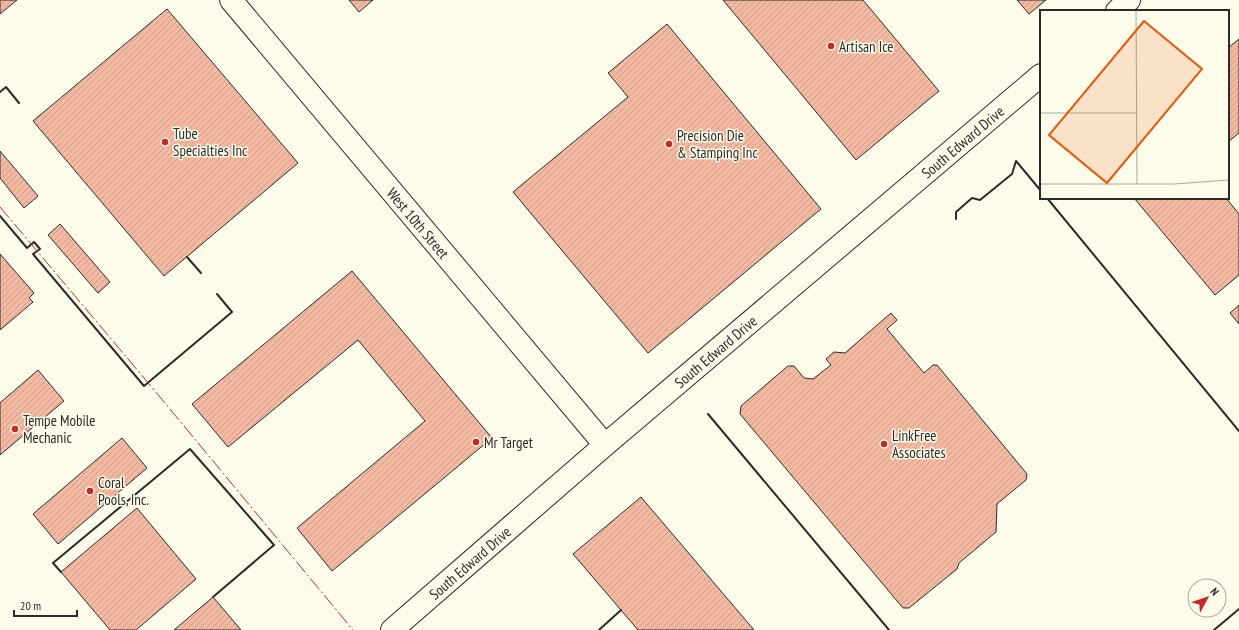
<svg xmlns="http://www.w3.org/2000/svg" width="1239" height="630" font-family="'PT Sans Narrow',sans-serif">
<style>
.building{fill:url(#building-hatch);stroke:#2b2b2b}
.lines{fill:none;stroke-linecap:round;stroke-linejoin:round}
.minor-casing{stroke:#2b2b2b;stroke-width:24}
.minor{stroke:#fdfbea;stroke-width:22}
.wall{stroke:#2b2b2b;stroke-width:2}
.power{stroke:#c62828;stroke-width:1;stroke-dasharray:14 3 2 3;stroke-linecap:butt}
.poi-dot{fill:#c62828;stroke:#fdfbea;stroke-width:1.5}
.labels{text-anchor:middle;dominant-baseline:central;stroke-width:3;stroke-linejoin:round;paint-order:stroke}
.poi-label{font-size:15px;fill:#2b2b2b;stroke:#fdfbea;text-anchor:start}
.street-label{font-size:15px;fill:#2b2b2b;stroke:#fdfbea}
.inset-road{fill:none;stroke:#a9a89e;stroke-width:1}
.view{fill:#e8590c;fill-opacity:0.15;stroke:#e8590c;stroke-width:2}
.inset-edge{fill:none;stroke:#2b2b2b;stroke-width:2}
</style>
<defs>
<pattern id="building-hatch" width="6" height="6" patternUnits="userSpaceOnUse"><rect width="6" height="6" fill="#f2b8a0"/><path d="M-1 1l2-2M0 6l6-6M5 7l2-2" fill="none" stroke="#d09e8a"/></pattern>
</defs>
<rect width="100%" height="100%" fill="#fdfbea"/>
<path class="building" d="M0,0H17L0,14Z
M349,0H373L359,12Z
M723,0H863L939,91L856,160Z
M1017,0H1046L1029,14Z
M167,9L298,163L164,276L33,121Z
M667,24L821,209L648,353L513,192L628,97L608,73Z
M1239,39V133L1228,142V48Z
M0,151L38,196L24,208L0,178Z
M1134,198H1226L1239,214V275L1215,295Z
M60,224L110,282L98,293L48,235Z
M0,254L34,293L29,298L33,302L0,330Z
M352,271L492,438L332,571L297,528L425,421L358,340L228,447L192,404Z
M1239,305V324L1230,313Z
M891,313L897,320L887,329L924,373L933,365H937L1027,474L1026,480L997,504L996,532L959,563L957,569L909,608H903L740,414L741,406L788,366H794L804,378L813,379L831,365L826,359L834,352L845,353Z
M38,370L64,401L0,455V403Z
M122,438L147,468L58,544L33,514Z
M641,497L754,630H638L573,554Z
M137,508L196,579L136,630H110L61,572Z
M213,597L241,630H174Z"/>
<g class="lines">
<g class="minor-casing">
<g id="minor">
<path id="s1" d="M231,0L605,445"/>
<path d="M1117,11L1129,0"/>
<path id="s2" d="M392,630L605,445L1041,75"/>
</g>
</g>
<use href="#minor" class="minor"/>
<path class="wall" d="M0,92L6,87L19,103
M1047,198L1239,431
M0,216L27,248L34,242L40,249L33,254L144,386L232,312L217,294
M956,219V212L972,198L980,200L1012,174L1016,161L1041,191
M187,257L201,273
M708,414L889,630
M61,572L53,563L190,449L274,545L213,597
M599,630L621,610
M1214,630L1239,609"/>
<path class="power" d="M0,207L155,391L353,630"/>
</g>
<g class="poi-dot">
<circle cx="831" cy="46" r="4"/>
<circle cx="165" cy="142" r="4"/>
<circle cx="669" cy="144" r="4"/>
<circle cx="15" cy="429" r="4"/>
<circle cx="476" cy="442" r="4"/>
<circle cx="884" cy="444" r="4"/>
<circle cx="90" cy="491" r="4"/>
</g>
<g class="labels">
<g class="poi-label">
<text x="839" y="46">Artisan Ice</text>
<text x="173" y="133">Tube<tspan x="173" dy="17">Specialties Inc</tspan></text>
<text x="677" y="135">Precision Die<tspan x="677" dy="17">&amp; Stamping Inc</tspan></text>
<text x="23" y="420">Tempe Mobile<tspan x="23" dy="17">Mechanic</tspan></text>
<text x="892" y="435">LinkFree<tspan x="892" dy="17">Associates</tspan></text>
<text x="484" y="442">Mr Target</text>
<text x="98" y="482">Coral<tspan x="98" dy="17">Pools, Inc.</tspan></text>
</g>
<g class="street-label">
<text stroke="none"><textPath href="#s2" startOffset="751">South Edward Drive</textPath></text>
<text stroke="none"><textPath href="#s1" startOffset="291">West 10th Street</textPath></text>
<text stroke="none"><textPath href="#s2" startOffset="427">South Edward Drive</textPath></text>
<text stroke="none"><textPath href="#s2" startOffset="103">South Edward Drive</textPath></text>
</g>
</g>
<g transform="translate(1040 10)">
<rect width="189" height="189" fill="#fdfbea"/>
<path class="inset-road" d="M96,0L97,174M0,103H96M0,174H134L189,170"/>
<path class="view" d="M104,11L162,59L67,173L9,125Z"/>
<rect width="189" height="189" class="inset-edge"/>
</g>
<g transform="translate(1207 598) rotate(50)"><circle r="19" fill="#fdfbea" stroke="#a9a89e"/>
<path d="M0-3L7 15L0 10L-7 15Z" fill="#c62828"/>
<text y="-6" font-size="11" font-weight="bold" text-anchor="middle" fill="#2b2b2b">N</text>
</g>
<path d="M14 610v6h63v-6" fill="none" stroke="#2b2b2b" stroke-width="2"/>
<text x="20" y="610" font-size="12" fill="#2b2b2b" stroke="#fdfbea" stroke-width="3" paint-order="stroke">20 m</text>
</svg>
